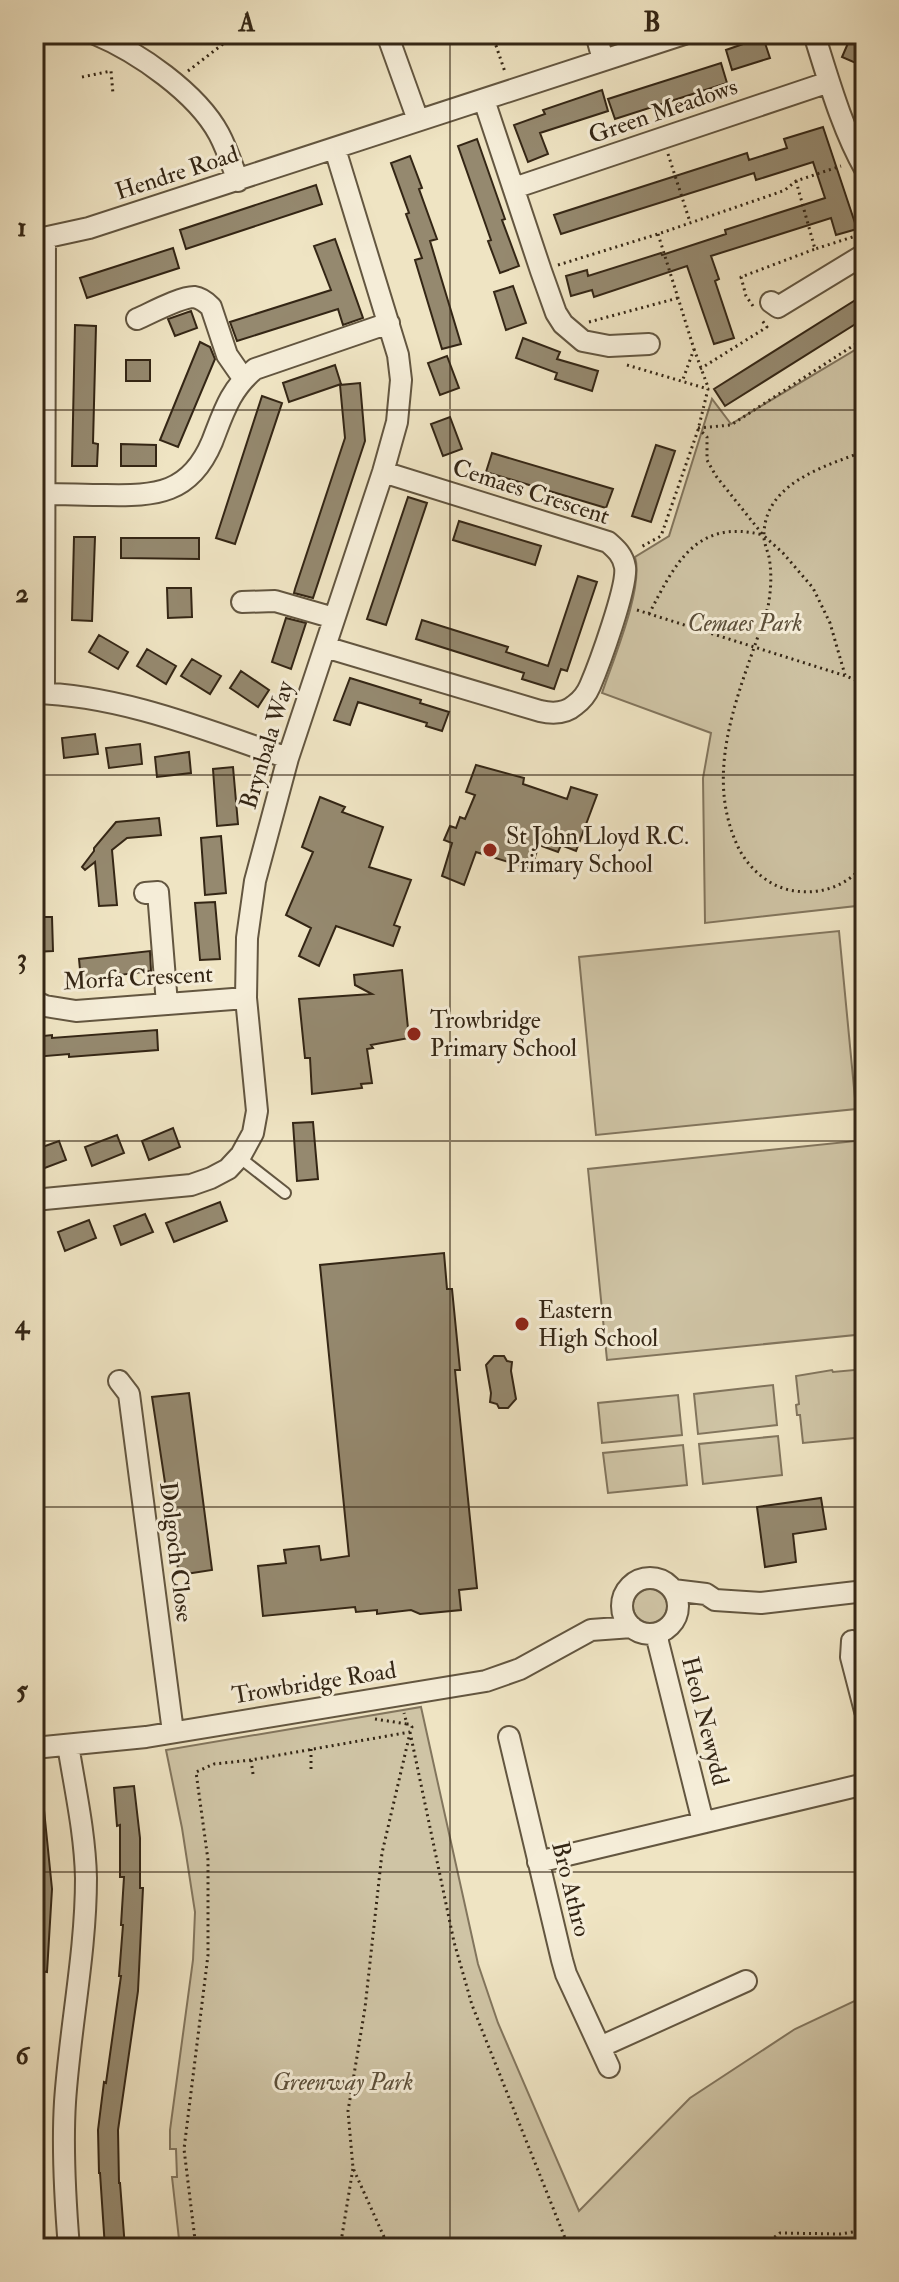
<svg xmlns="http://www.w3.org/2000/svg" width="899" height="2282" font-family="'IM FELL Double Pica',serif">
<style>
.green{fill:#cfc4a5;stroke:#82755d;stroke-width:2}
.building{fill:#95896f;stroke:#342615;stroke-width:2}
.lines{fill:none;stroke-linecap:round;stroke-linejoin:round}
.service-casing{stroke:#635640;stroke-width:14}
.minor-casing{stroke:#635640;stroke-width:24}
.path{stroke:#342615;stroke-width:3;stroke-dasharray:2 4;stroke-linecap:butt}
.service{stroke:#f5edd8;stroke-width:10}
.minor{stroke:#f5edd8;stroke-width:20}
.grid{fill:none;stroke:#342615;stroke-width:2;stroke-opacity:0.55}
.poi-dot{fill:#8f2418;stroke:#f5edd8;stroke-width:3}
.labels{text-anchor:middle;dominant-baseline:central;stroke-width:6;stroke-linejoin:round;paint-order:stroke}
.street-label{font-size:24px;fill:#342615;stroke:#f5edd8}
.park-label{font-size:24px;font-style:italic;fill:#5b4e39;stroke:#f5edd8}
.poi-label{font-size:24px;fill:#342615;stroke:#f5edd8;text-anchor:start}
.neatline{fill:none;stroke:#342615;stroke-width:3}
.grid-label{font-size:26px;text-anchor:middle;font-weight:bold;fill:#342615}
</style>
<rect width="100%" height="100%" fill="#efe4c3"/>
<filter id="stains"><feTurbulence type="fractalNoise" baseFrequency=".0025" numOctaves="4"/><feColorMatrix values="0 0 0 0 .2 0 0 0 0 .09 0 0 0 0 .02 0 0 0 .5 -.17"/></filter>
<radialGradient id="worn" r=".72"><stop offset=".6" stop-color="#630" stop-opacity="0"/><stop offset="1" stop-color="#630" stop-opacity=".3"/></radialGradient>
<path class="green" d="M865,344V905L705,923L703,778L711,733L602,693C613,660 644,587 635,557L669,536L712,399L731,424Z
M839,931L856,1109L596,1135L579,957Z
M865,1140V1334L607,1360L588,1169Z
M865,1369V1437L803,1443L800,1415H797L796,1405L799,1404L796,1376L832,1370L833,1372Z
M773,1385L777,1425L698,1434L694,1394Z
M678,1395L682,1435L602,1443L598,1403Z
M778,1436L782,1475L703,1484L699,1444Z
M683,1445L687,1485L608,1493L603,1453Z
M633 1606a17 17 0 1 1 34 0a17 17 0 1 1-34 0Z
M421,1707L478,1964L498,2023L579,2211L690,2098L795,2029L865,1996V2248H180L172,2177H177L176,2149H170V2130L193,1960L195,1912L182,1828L166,1750Z"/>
<path class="building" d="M852,34H865V67L842,57Z
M763,37L770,58L732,70L726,50Z
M721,63L727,83L615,119L608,99Z
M602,90L608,111L540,133L548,154L528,162L514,125L545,114L543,110Z
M823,127L857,229L836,235L831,218L711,256L719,279L715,281L734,338L714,344L687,266L594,297L592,290L571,296L566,276L587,270L588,276L661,253L662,255L726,234L725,230L825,198L813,162L756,180L754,173L561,234L554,215L747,153L749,160L787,148L784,139Z
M477,139L505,219L502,220L519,266L500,273L488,241L491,240L458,146Z
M410,156L422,188L419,189L437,239L430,241L461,344L442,349L415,260L422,258L406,214L409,213L391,163Z
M316,185L322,204L186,249L180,230Z
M335,239L363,318L343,325L338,309L237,341L230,322L331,290L314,246Z
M173,248L179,268L87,298L80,278Z
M513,286L526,323L506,330L494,292Z
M865,294V318L725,406L714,389Z
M191,311L197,328L175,336L168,319Z
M75,325L96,326L93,443L98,444L97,466H72Z
M523,338L560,352L557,359L598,371L592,391L555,379L557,373L516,358Z
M200,342L210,347L215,359L178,447L160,440Z
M447,356L459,388L440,395L428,363Z
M126,360H150V381H126Z
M335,365L341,384L289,402L283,383Z
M360,383L365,441L313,598L294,593L295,589L345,438L340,385Z
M262,396L282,403L235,544L216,538Z
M450,417L462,449L443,456L431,424Z
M121,444L156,445V466H121Z
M656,445L675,451L651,522L632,516Z
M492,453L613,489L606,508L486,472Z
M408,497L427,503L386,625L367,619Z
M459,521L541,546L535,565L453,540Z
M74,537H95L92,621L72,620Z
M121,538H199V559L121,558Z
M578,576L597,582L567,671L561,669L554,689L522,679L524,673L416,639L422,620L508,647L506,652L548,666Z
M167,588H191L192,617L168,618Z
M286,618L306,623L291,669L272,662Z
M99,635L128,652L118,669L89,652Z
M147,649L176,666L166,684L137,666Z
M192,659L221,676L210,694L181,676Z
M241,671L269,690L258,707L230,688Z
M350,678L421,700L420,703L449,712L442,731L426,726L427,723L358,702L350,725L334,720Z
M95,734L98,754L64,758L62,738Z
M140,744L142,764L109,768L106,748Z
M189,752L191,773L157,777L155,757Z
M476,765L524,778L523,784L567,799L571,787L597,795L576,851L561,845L558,852L539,845L531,869L476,852L464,885L442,876L452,843L444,840L450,826L456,828L460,817L465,819L475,795L466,792Z
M233,767L238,824L217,826L213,769Z
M320,797L345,807L342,812L383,827L369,867L411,880L394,925L400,927L393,946L336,926L319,966L299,956L311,928L286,915L313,852L302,847Z
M159,818L161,835L127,838L112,850L117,905L99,906L95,862L85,870L82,867L94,851V848L116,822Z
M221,836L226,893L205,895L201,838Z
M215,902L220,959L200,960L195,903Z
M34,917H52L53,951L34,952Z
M150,951L151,971L81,980L79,959Z
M402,970L409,1038L371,1045L373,1048L367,1049L372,1083L361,1084L362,1088L312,1094L310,1058H305L299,999L372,994L355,985L354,975Z
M157,1030L158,1050L69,1057V1054L34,1057V1037L52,1035V1038Z
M313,1122L318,1179L297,1181L293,1123Z
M173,1128L180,1147L149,1160L142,1141Z
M117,1135L124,1153L92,1166L85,1147Z
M59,1141L66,1160L34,1172V1150Z
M220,1202L227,1221L174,1242L166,1223Z
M145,1214L153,1232L121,1245L114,1226Z
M89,1220L96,1238L65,1251L58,1232Z
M444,1253L447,1289H452L460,1370H455L477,1588L459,1590L461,1610L420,1614L411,1610L377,1614V1610L356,1612L355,1607L263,1616L258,1566L286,1563L284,1550L319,1546L321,1560L349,1556L320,1265Z
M494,1356H504L507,1361L512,1362L511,1371L516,1399L508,1408H499L497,1404L490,1402L491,1393L486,1365Z
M189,1393L212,1570L179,1575L152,1397Z
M821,1498L826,1529L793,1534L796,1562L765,1567L757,1507Z
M134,1786L140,1838V1888H143L138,1991L118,2130L119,2183H120L125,2248H105L100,2173H99L98,2130L104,2082L106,2083L121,1976H119L123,1925H121L124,1877H120V1825L117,1826L114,1788Z
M43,1800L52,1889L47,1972L34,1970V1801Z"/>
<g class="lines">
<g class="service-casing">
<path id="service" d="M239,1157L285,1193"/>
</g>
<g class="minor-casing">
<path id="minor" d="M95,34C138,52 197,93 219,134C227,149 232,165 238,181
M387,34L418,120
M596,34L603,60
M814,34C828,78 842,129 865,169
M484,100L541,271L556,313L563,324L583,341L609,346L649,344
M514,188L829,82
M34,240L89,228L684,34
M771,302L778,307L865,254
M137,319C151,313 180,297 194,297C201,298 206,302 211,307L227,355L243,378
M44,494C65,494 85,495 106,495C156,496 190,494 212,442C223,414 230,389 255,369L389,323
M242,602L275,601L334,618
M325,647L540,711C553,714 565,714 575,705C582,700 587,693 590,686C599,665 628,586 625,567C623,555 616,549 608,542L383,472
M34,693C121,695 206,730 288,758
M44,693L45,238
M145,893L158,892L167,1004
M34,1001L45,1006L76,1011L246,998
M34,1200L191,1185L211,1178L228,1169L241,1155L253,1133L257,1111L246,998L247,938L255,881L288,758L383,472L397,422L401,380L398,355L335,149
M119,1381L129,1394L173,1732
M622 1606a28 28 0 1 1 56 0a28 28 0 1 1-56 0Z
M673,1590L706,1594L715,1600L761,1603L865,1591
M658,1633V1642L703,1822
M852,1641L851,1657L865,1711
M509,1737L562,1960L566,1974L609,2067
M68,1745C75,1789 85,1833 86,1878C86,1953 70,2027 65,2102C62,2151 65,2199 69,2248
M34,1748L146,1737L486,1681L520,1669L591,1630L632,1627
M538,1862L865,1784
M600,2047L746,1981"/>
</g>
<path class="path" d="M492,34L505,72
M188,71L236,34
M82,77L111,71L113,94
M668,154L690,222
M796,181L815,249L865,233
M658,234L694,349L682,382
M558,265L658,234L777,193L785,190L796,181L841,166
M753,306L746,296L741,277L815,249
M589,322L678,298
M694,349L708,387
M627,365L708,389L698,430L661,536L639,548
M700,369L767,327L761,319
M698,428L707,437V460L716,476L763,535L783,553L813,588L830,623L845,675
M698,428L731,425L865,338
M865,451C826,466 766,482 764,533C763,541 767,549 769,557C772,574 771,590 768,607C743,685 700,769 739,849C750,870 771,888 795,891C822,895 849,885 865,863
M637,610L846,676L865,684
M649,614C675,564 696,518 763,535
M375,1719L407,1724
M410,1732L454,1942L472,2005L569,2248
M311,1749V1770
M253,1774L251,1760L410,1732L412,1727L410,1724H407L404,1713
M196,2248L184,2149L208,1955V1860L196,1772L214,1764L251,1760
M340,2248L353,2168
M389,2248L353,2168L348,2111L365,2008L382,1853L410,1733
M760,2248L780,2233L840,2234L865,2230"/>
<use href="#service" class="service"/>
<use href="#minor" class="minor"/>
</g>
<path class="grid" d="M450,34V2248M34,410H865M34,775H865M34,1141H865M34,1507H865M34,1872H865"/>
<g class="poi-dot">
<circle cx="490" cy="850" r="8"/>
<circle cx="414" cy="1034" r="8"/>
<circle cx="522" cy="1324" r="8"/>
</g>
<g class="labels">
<g class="street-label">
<text transform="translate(663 111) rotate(-19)">Green Meadows</text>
<text transform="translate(177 173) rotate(-18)">Hendre Road</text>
<text transform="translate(531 492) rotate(18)">Cemaes Crescent</text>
<text transform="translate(267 745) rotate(-73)">Brynbala Way</text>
<text transform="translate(138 978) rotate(-3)">Morfa Crescent</text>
<text transform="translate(176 1552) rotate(83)">Dolgoch Close</text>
<text transform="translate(314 1683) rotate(-9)">Trowbridge Road</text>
<text transform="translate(705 1721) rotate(76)">Heol Newydd</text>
<text transform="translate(571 1889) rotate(76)">Bro Athro</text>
</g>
<g class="park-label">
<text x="745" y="623">Cemaes Park</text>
<text x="343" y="2082">Greenway Park</text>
</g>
<g class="poi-label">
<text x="506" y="836">St John Lloyd R.C.<tspan x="506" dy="28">Primary School</tspan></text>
<text x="430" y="1020">Trowbridge<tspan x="430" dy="28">Primary School</tspan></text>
<text x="538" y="1310">Eastern<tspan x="538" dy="28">High School</tspan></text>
</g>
</g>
<rect width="899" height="2282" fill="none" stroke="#efe4c3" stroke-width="88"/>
<rect x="44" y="44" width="811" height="2194" class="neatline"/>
<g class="grid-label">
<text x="247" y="31">A</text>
<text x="652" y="31">B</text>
<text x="22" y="236">1</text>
<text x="22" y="602">2</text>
<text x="22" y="967">3</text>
<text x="22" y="1333">4</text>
<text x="22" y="1699">5</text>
<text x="22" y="2064">6</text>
</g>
<rect width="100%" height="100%" filter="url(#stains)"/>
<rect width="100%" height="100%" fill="url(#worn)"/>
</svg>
